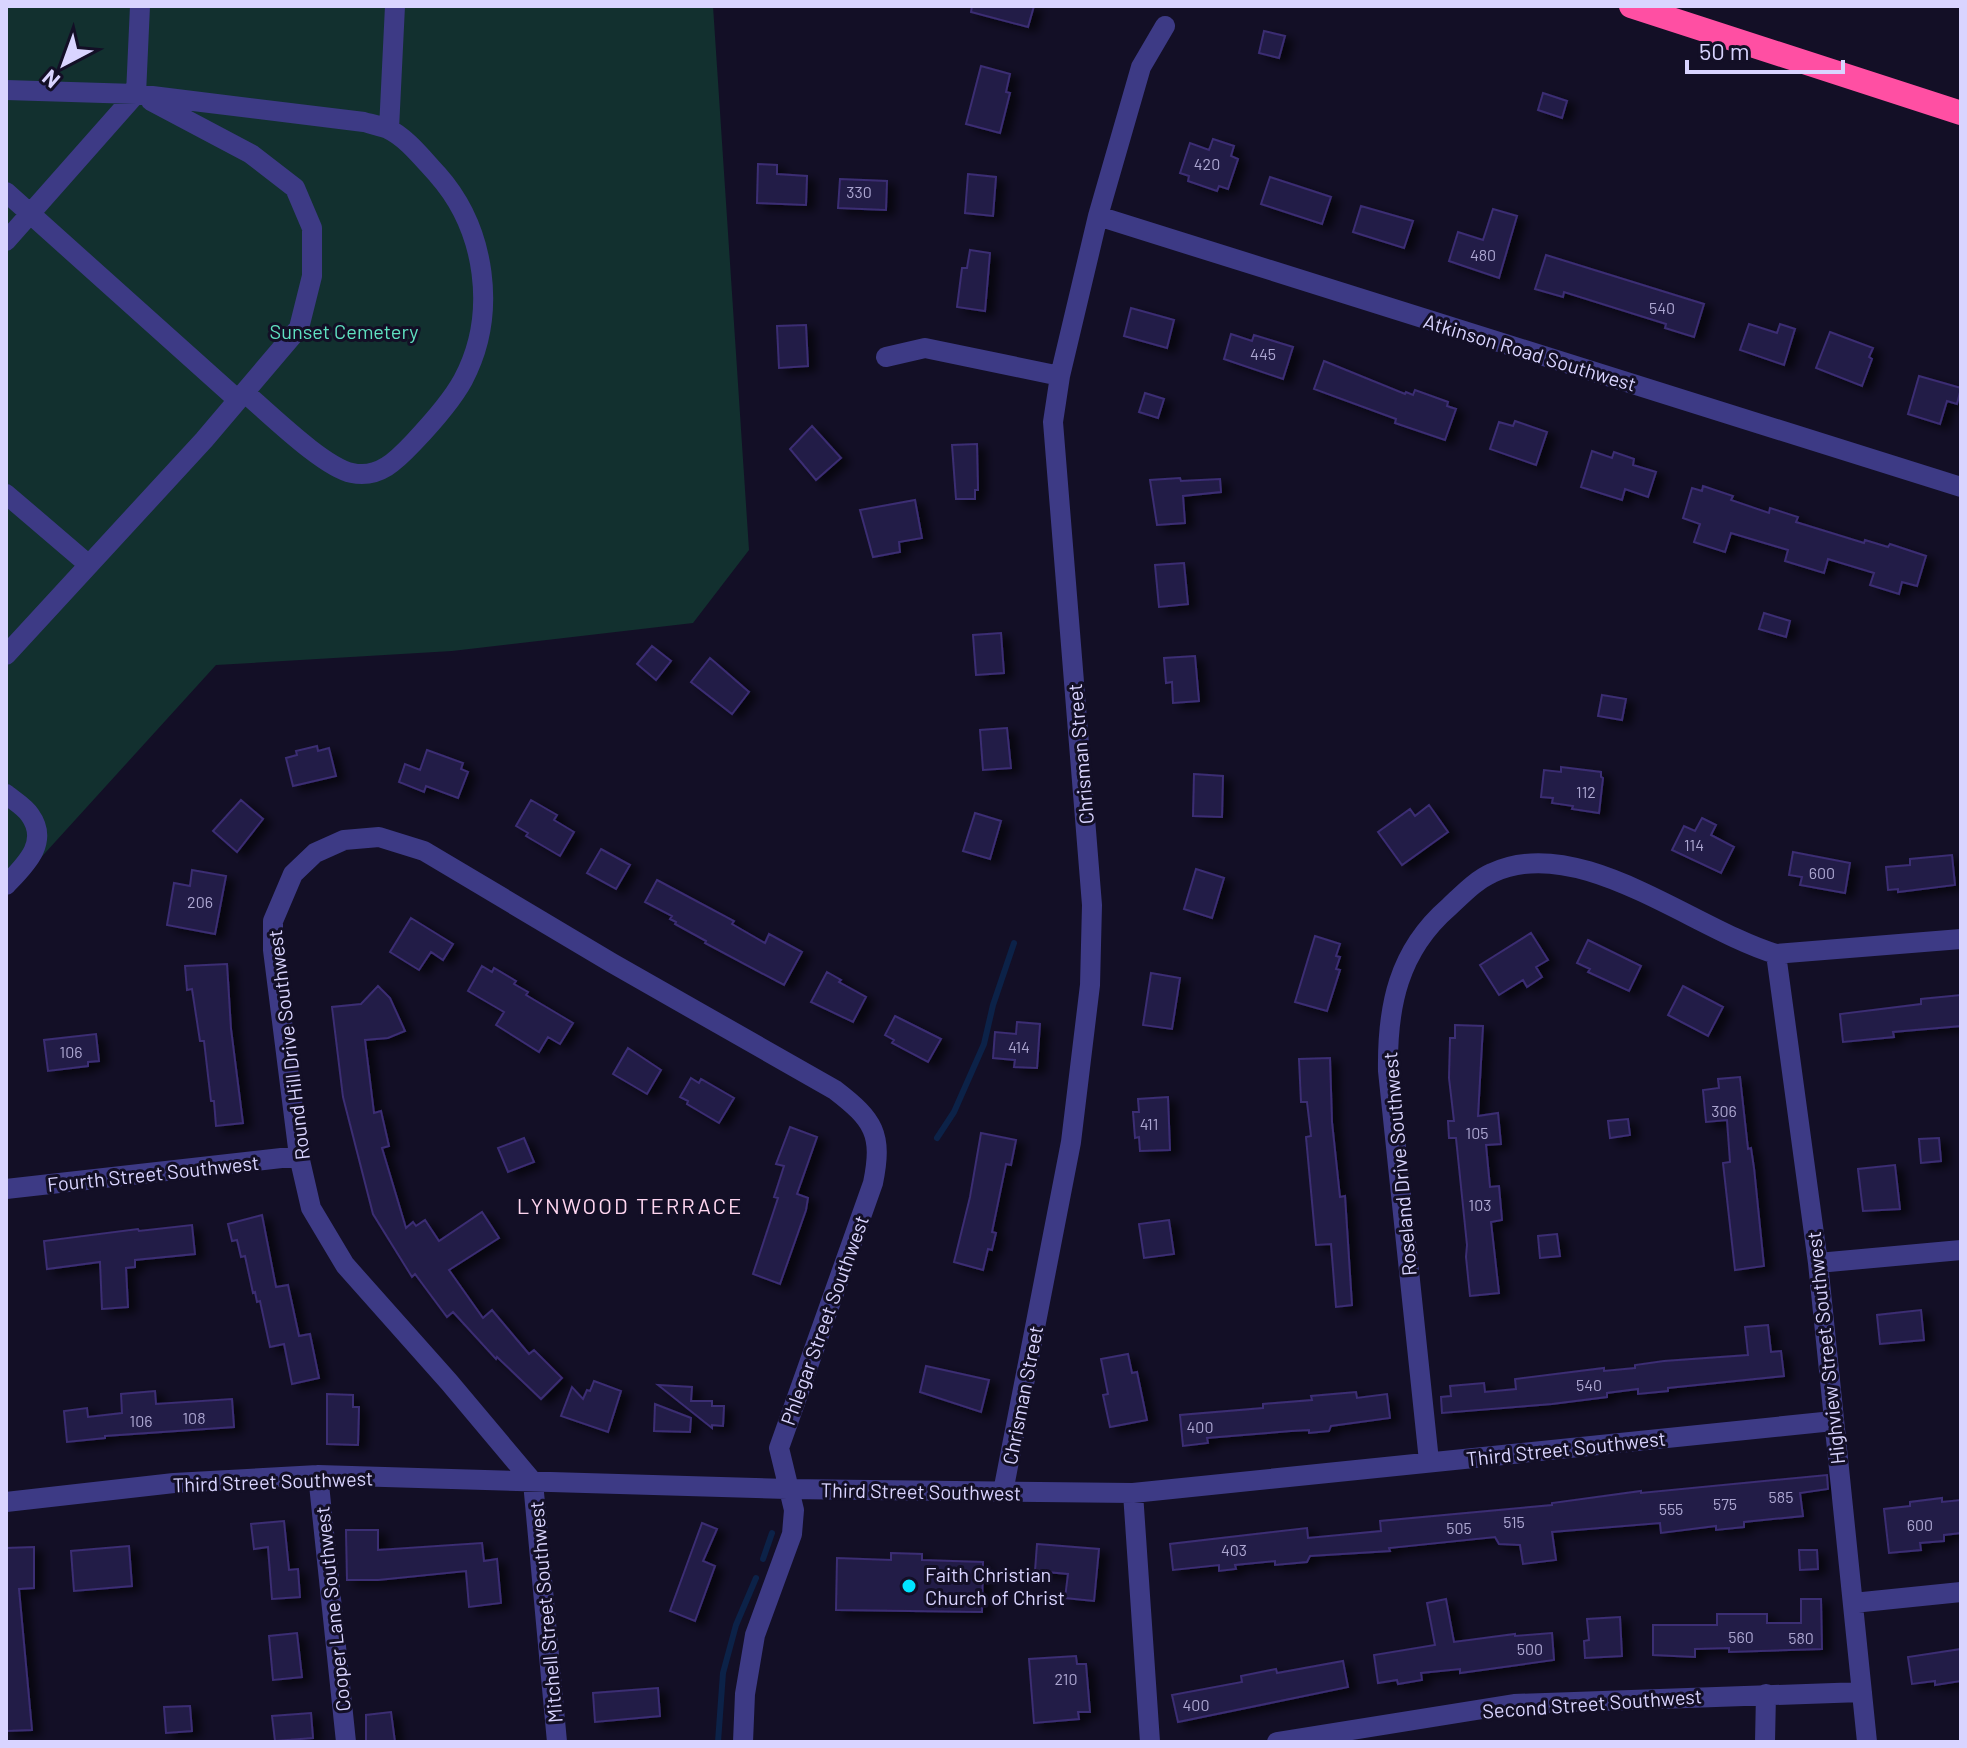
<svg xmlns="http://www.w3.org/2000/svg" width="1967" height="1748" font-family="Barlow,sans-serif">
<style>
.green{fill:#12302f}
.lines{fill:none;stroke-linecap:round;stroke-linejoin:round}
.stream{stroke:#0c2248;stroke-width:6}
.building{fill:#241b47;stroke:#3b2d73;stroke-width:2;filter:url(#shadow)}
.minor{stroke:#3d3a85;stroke-width:20}
.highway{stroke:#ff4fa3;stroke-width:24}
.poi-dot{fill:#00e5ff;stroke:#130f26;stroke-width:3}
.labels{text-anchor:middle;dominant-baseline:central;stroke-width:6;stroke-linejoin:round;paint-order:stroke}
.number-label{font-size:16px;fill:#aca6d1}
.park-label{font-size:20px;fill:#5fe0c0;stroke:#130f26}
.street-label{font-size:20px;fill:#d9d4ff;stroke:#130f26}
.poi-label{font-size:20px;fill:#d9d4ff;stroke:#130f26;text-anchor:start}
.neighbourhood-label{font-size:22px;letter-spacing:2px;fill:#ffd6f0;stroke:#130f26}
</style>
<defs>
<filter id="shadow"><feDropShadow dx="8" dy="4.5" stdDeviation="4" flood-color="#0009"/></filter>
</defs>
<rect width="100%" height="100%" fill="#130f26"/>
<path class="green" d="M6,6H713L749,550L693,623L452,651L216,665L6,896Z"/>
<g class="lines">
<path class="stream" d="M937,1138L954,1112L984,1044L993,1005L1014,943
M763,1559L772,1533
M718,1742L723,1673L736,1625L756,1578"/>
</g>
<path class="building" d="M972,6H1034L1028,27L971,12Z
M1264,31L1285,36L1279,58L1259,53Z
M981,66L1010,74L1006,92L1010,93L1000,133L966,124Z
M1543,93L1567,101L1562,118L1538,110Z
M1213,139L1234,146L1231,156L1238,159L1228,189L1219,186L1217,191L1188,181L1189,176L1180,173L1190,143L1209,150Z
M758,164L777,165V174L807,176L806,205L757,203Z
M968,174L996,177L993,216L965,213Z
M1270,177L1331,197L1322,224L1261,204Z
M840,179L887,181L886,210L838,208Z
M1361,206L1413,221L1404,248L1353,232Z
M1493,209L1517,216L1499,278L1449,261L1458,232L1483,240Z
M970,250L990,253L985,311L957,307L962,268H967Z
M1546,255L1704,304L1694,337L1665,328L1666,324L1564,292L1563,297L1535,289Z
M1131,308L1174,320L1167,348L1124,336Z
M1749,324L1777,333L1780,324L1795,329L1784,365L1740,350Z
M806,325L808,366L779,368L777,326Z
M1830,332L1873,348L1869,357L1872,359L1862,386L1816,368Z
M1231,334L1252,341L1254,335L1293,347L1283,379L1224,359Z
M1324,361L1405,394L1406,392L1413,395L1415,390L1448,402L1447,406L1456,409L1445,440L1395,423L1396,419L1314,389Z
M1919,376L1961,388L1957,404L1947,401L1940,424L1908,414Z
M1145,393L1164,399L1158,418L1139,412Z
M1515,421L1547,432L1536,465L1490,449L1499,422L1513,426Z
M812,426L841,458L816,480L790,449Z
M977,444L978,490H975V499H956L952,445Z
M1592,451L1612,458L1614,452L1634,459L1633,465L1656,472L1648,497L1625,489L1622,500L1581,487Z
M1180,478L1181,481L1220,479L1221,492L1183,496L1185,523L1157,525L1150,480Z
M1703,486L1733,496L1731,500L1769,513L1770,508L1798,517L1796,522L1864,543L1865,540L1888,547L1890,544L1926,556L1917,586L1902,582L1899,594L1870,585L1874,573L1828,559L1824,573L1785,561L1788,550L1731,533L1725,552L1694,542L1700,524L1683,518L1692,488L1702,491Z
M915,500L922,538L899,542L900,552L873,557L860,510Z
M1184,563L1188,604L1159,607L1155,565Z
M1764,613L1790,621L1786,637L1759,629Z
M1001,633L1004,673L976,675L973,635Z
M652,646L671,661L656,680L637,664Z
M1195,656L1199,701L1173,703L1172,682L1166,683L1164,658Z
M710,658L749,692L732,714L691,682Z
M1602,695L1626,699L1622,720L1598,716Z
M1007,728L1011,768L983,770L980,730Z
M317,746L318,751L329,748L336,776L293,786L286,758L297,755L296,751Z
M427,750L463,763L461,769L468,772L458,798L426,786L424,792L399,782L405,764L420,770Z
M1561,767L1601,772V777L1603,778L1599,813L1572,809L1573,806L1552,803L1553,798L1541,797L1544,770L1561,772Z
M1194,774L1223,776L1222,817L1193,816Z
M241,800L263,819L237,852L213,831Z
M531,800L557,815L554,820L574,832L560,856L526,836L528,833L516,826Z
M1429,805L1448,832L1402,865L1378,832L1410,809L1415,816Z
M975,813L1001,821L990,859L963,851Z
M1702,818L1716,825L1711,835L1734,847L1721,873L1672,850L1684,826L1695,831Z
M601,849L630,865L616,889L587,873Z
M1793,852L1850,863L1845,893L1800,885L1802,877L1789,875Z
M1952,855L1955,885L1898,892V889L1888,890L1886,867L1910,865V859Z
M1196,869L1224,878L1212,918L1184,909Z
M192,870L226,876L215,934L167,925L174,883L190,886Z
M657,880L734,921L732,924L765,943L769,934L802,952L784,985L705,943L706,941L675,924L676,922L670,919L672,916L645,902Z
M411,918L453,944L443,960L431,952L419,970L390,952Z
M1531,933L1548,960L1536,967L1542,977L1527,987L1523,980L1499,995L1480,965Z
M1315,936L1340,944L1336,956L1340,957L1336,969L1340,970L1327,1011L1295,1002Z
M1588,940L1641,966L1629,991L1588,972L1590,969L1577,963Z
M227,964L231,1029L243,1123L216,1126L214,1101H211L204,1041H200L192,989L187,990L185,966Z
M482,966L492,972L494,968L516,981L514,984L528,992L526,995L573,1023L560,1044L548,1037L539,1052L496,1025L504,1012L468,991Z
M827,972L841,980L839,982L866,997L853,1022L811,1002Z
M1151,973L1180,978L1172,1029L1143,1025Z
M378,986L390,998L405,1031L388,1038L365,1040L374,1113L381,1111L389,1146L382,1148L406,1228L413,1222L416,1226L425,1220L439,1241L482,1212L499,1238L449,1270L483,1318L492,1310L529,1354L534,1350L562,1378L541,1399L497,1357L496,1359L453,1312L447,1317L415,1274L412,1277L373,1214L343,1097L332,1007L361,1004Z
M1683,986L1723,1007L1708,1036L1668,1015Z
M1961,995V1026L1893,1032L1894,1037L1843,1042L1840,1014L1921,1004V999Z
M895,1016L941,1039L928,1062L892,1043L894,1040L885,1035Z
M1017,1022L1040,1024L1037,1068L1014,1067L1015,1060L993,1058L995,1032L1016,1034Z
M1455,1025L1483,1026L1478,1116L1498,1113L1501,1144L1486,1145L1490,1187L1499,1186L1502,1220L1491,1222L1499,1293L1470,1296L1466,1257L1467,1245L1456,1138H1449L1448,1121H1454L1449,1078L1450,1038H1455Z
M96,1034L99,1061L88,1062V1066L48,1071L44,1040Z
M628,1048L661,1070L647,1094L613,1074Z
M1330,1058L1332,1122L1340,1197L1345,1196L1352,1305L1336,1307L1331,1244L1316,1245L1306,1137L1311,1136L1307,1102H1301L1299,1059Z
M1740,1077L1748,1149L1751,1148L1754,1168L1764,1266L1735,1270L1723,1163L1730,1162L1727,1120L1706,1122L1703,1090L1719,1088L1718,1079Z
M691,1078L699,1083L701,1079L734,1098L719,1123L687,1104L688,1101L680,1097Z
M1168,1097L1170,1150L1140,1151L1139,1137L1135,1138L1133,1112H1139L1138,1099Z
M1628,1119L1630,1135L1610,1138L1608,1121Z
M790,1127L817,1137L797,1194L808,1198L806,1210L780,1284L753,1274L778,1198L774,1197L784,1166L776,1164Z
M981,1133L1016,1140L1011,1165L1006,1164L992,1232L996,1233L992,1250L988,1249L983,1270L954,1262L970,1197Z
M524,1138L534,1162L508,1172L498,1148Z
M1939,1138L1941,1161L1921,1163L1919,1139Z
M1895,1165L1900,1209L1863,1211L1858,1169Z
M262,1215L276,1287L288,1285L299,1336L310,1334L319,1378L292,1384L284,1344L270,1347L260,1301L257,1302L255,1292L253,1293L245,1256L241,1257L237,1240L232,1241L228,1224Z
M1169,1220L1174,1254L1144,1258L1139,1224Z
M192,1225L195,1254L135,1260V1267L126,1268L128,1307L102,1309L100,1262L47,1269L44,1241L138,1229L139,1231Z
M1557,1234L1560,1256L1540,1258L1538,1236Z
M1921,1310L1924,1340L1880,1344L1877,1315Z
M1768,1325L1771,1352L1781,1351L1784,1376L1668,1388V1391L1638,1394V1389L1607,1393V1397L1552,1404L1442,1413L1441,1397L1451,1396L1450,1386L1484,1383L1485,1392L1516,1389L1515,1379L1604,1368V1371L1635,1368V1365L1664,1361L1748,1355L1745,1327Z
M1128,1354L1132,1373L1137,1372L1147,1420L1110,1427L1103,1395L1108,1394L1101,1359Z
M926,1366L989,1380L981,1412L920,1392Z
M594,1381L621,1391L608,1432L561,1416L572,1387L583,1399L587,1390L590,1391Z
M658,1385L692,1387L691,1401H712V1406H724L723,1426L712,1425V1428Z
M155,1391L156,1404L232,1399L234,1427L105,1436V1438L67,1442L64,1411L87,1408L88,1417L122,1413L121,1394Z
M1356,1392L1357,1398L1387,1394L1390,1418L1331,1426L1329,1431L1309,1433V1430L1291,1431L1207,1438L1208,1443L1183,1446L1180,1415L1263,1408V1404L1312,1400L1311,1396Z
M327,1394L353,1395V1407H359L358,1445L327,1444Z
M655,1404L691,1418L690,1432L654,1431Z
M1827,1475L1828,1489L1800,1493L1803,1516L1744,1522V1527L1716,1530V1526L1661,1533L1660,1523L1552,1532L1556,1560L1523,1564L1520,1545L1499,1544L1495,1537L1389,1548L1390,1551L1310,1556L1307,1562L1275,1565V1561L1235,1565L1236,1569L1219,1571V1565L1173,1570L1170,1544L1307,1528L1308,1538L1381,1531L1380,1521L1552,1505V1503L1641,1491V1493Z
M1942,1498V1502L1961,1500V1533L1944,1535V1541L1920,1543L1921,1550L1889,1553L1884,1509L1910,1506V1502Z
M284,1521L289,1570L298,1569L300,1597L272,1599L268,1547L254,1549L251,1524Z
M702,1523L717,1529L703,1561L715,1566L695,1621L670,1611Z
M346,1530H378V1550L482,1543L484,1561L497,1559L501,1603L469,1607L466,1571L378,1580H347Z
M1037,1544L1099,1549L1094,1601L1065,1598L1068,1574L1035,1571Z
M129,1546L132,1586L74,1591L71,1551Z
M34,1547V1588L19,1589L32,1730L6,1731V1548Z
M1799,1550H1817L1818,1569L1800,1570Z
M891,1553L922,1554V1560L983,1562L982,1612L836,1610L837,1558L891,1560Z
M1446,1599L1454,1642L1515,1634V1636L1552,1633L1554,1660L1460,1673V1669L1421,1673L1422,1680L1398,1684L1397,1680L1378,1683L1374,1655L1435,1645L1427,1603Z
M1801,1599H1821L1822,1649L1729,1652V1648L1695,1649V1657L1653,1655V1625H1717V1614H1767V1623H1801Z
M1620,1617L1622,1656L1585,1658L1584,1641L1589,1640L1587,1619Z
M297,1633L302,1677L273,1680L269,1636Z
M1961,1649V1681L1935,1685V1681L1912,1684L1908,1657Z
M1076,1656L1077,1664H1086L1090,1712H1078L1079,1719L1034,1723L1029,1659Z
M1343,1661L1348,1687L1178,1722L1172,1695L1242,1682L1241,1676L1276,1669L1277,1673Z
M658,1688L660,1716L595,1722L593,1693Z
M190,1706L192,1731L166,1733L164,1707Z
M391,1712L395,1742H366V1715Z
M311,1713L313,1738L275,1741L272,1716Z"/>
<g class="lines">
<path class="minor" d="M6,90L136,94L364,122C371,124 380,126 388,129C406,137 423,159 437,174C486,229 498,314 463,380C451,402 431,424 414,442C397,460 379,479 352,473C323,467 269,413 245,393
M389,129L395,6
M6,192L238,400
M1098,216L1961,487
M6,241L136,94L140,6
M886,357L925,348L1060,376
M6,494L89,565
M6,655L204,440L299,328L312,276V228L295,188L251,154L151,101
M6,794C13,800 25,807 30,815C50,843 24,866 6,885
M1776,954L1818,1263L1867,1742
M6,1189L299,1156
M1818,1263L1961,1250
M1429,1461L1388,1071C1387,1007 1398,951 1449,907C1462,895 1476,880 1492,873C1578,832 1693,929 1776,954L1961,939
M318,1475L346,1742
M1003,1492L1071,1142L1090,985L1092,905L1053,422L1060,376L1098,216L1141,67L1165,26
M1133,1493L1150,1742
M6,1502L174,1483L318,1475L787,1489L1133,1493L1833,1421
M1853,1603L1961,1592
M557,1742L533,1482L449,1382L345,1265L311,1208L299,1156L273,950V921L293,874L315,853L344,840L379,837L424,851L612,963L835,1090C874,1120 883,1134 873,1183L779,1448L794,1510L792,1534L755,1635L745,1694L743,1742
M1277,1742L1514,1704L1862,1692
M1765,1742L1766,1694"/>
<path class="highway" d="M1631,6L1961,113"/>
</g>
<circle class="poi-dot" cx="909" cy="1586" r="8"/>
<g class="labels">
<g class="number-label">
<text x="1207" y="163">420</text>
<text x="859" y="191">330</text>
<text x="1483" y="254">480</text>
<text x="1662" y="307">540</text>
<text x="1263" y="353">445</text>
<text x="1586" y="791">112</text>
<text x="1694" y="844">114</text>
<text x="1822" y="872">600</text>
<text x="200" y="901">206</text>
<text x="1019" y="1046">414</text>
<text x="71" y="1051">106</text>
<text x="1724" y="1110">306</text>
<text x="1149" y="1123">411</text>
<text x="1477" y="1132">105</text>
<text x="1480" y="1204">103</text>
<text x="1589" y="1384">540</text>
<text x="194" y="1417">108</text>
<text x="141" y="1420">106</text>
<text x="1200" y="1426">400</text>
<text x="1781" y="1496">585</text>
<text x="1725" y="1503">575</text>
<text x="1671" y="1508">555</text>
<text x="1514" y="1521">515</text>
<text x="1920" y="1524">600</text>
<text x="1459" y="1527">505</text>
<text x="1234" y="1549">403</text>
<text x="1741" y="1636">560</text>
<text x="1801" y="1637">580</text>
<text x="1530" y="1648">500</text>
<text x="1066" y="1678">210</text>
<text x="1196" y="1704">400</text>
</g>
<g class="park-label">
<text x="344" y="331">Sunset Cemetery</text>
</g>
<g class="street-label">
<text transform="translate(1530 352) rotate(17)">Atkinson Road Southwest</text>
<text transform="translate(1080 754) rotate(-95)">Chrisman Street</text>
<text transform="translate(288 1045) rotate(-97)">Round Hill Drive Southwest</text>
<text transform="translate(1399 1164) rotate(-95)">Roseland Drive Southwest</text>
<text transform="translate(153 1173) rotate(-6)">Fourth Street Southwest</text>
<text transform="translate(824 1320) rotate(-70)">Phlegar Street Southwest</text>
<text transform="translate(1825 1348) rotate(-96)">Highview Street Southwest</text>
<text transform="translate(1022 1395) rotate(-79)">Chrisman Street</text>
<text transform="translate(1566 1448) rotate(-6)">Third Street Southwest</text>
<text transform="translate(273 1481) rotate(-2)">Third Street Southwest</text>
<text transform="translate(921 1491) rotate(1)">Third Street Southwest</text>
<text transform="translate(332 1609) rotate(-96)">Cooper Lane Southwest</text>
<text transform="translate(545 1612) rotate(-95)">Mitchell Street Southwest</text>
<text transform="translate(1592 1703) rotate(-4)">Second Street Southwest</text>
</g>
<g class="poi-label">
<text x="925" y="1574">Faith Christian<tspan x="925" dy="23">Church of Christ</tspan></text>
</g>
<g class="neighbourhood-label">
<text x="630" y="1205">LYNWOOD TERRACE</text>
</g>
</g>
<rect width="1967" height="1748" fill="none" stroke="#d9d4ff" stroke-width="16"/>
<g transform="translate(64 64) rotate(221)" stroke="#130f26" stroke-width="6" paint-order="stroke">
<path d="M0-6L14 30L0 20L-14 30Z" fill="#d9d4ff"/>
<text y="-12" font-size="22" font-weight="bold" text-anchor="middle" fill="#d9d4ff">N</text>
</g>
<path d="M1687 60v12h156v-12" fill="none" stroke="#d9d4ff" stroke-width="4"/>
<text x="1699" y="60" font-size="24" fill="#d9d4ff" stroke="#130f26" stroke-width="6" paint-order="stroke">50 m</text>
</svg>
